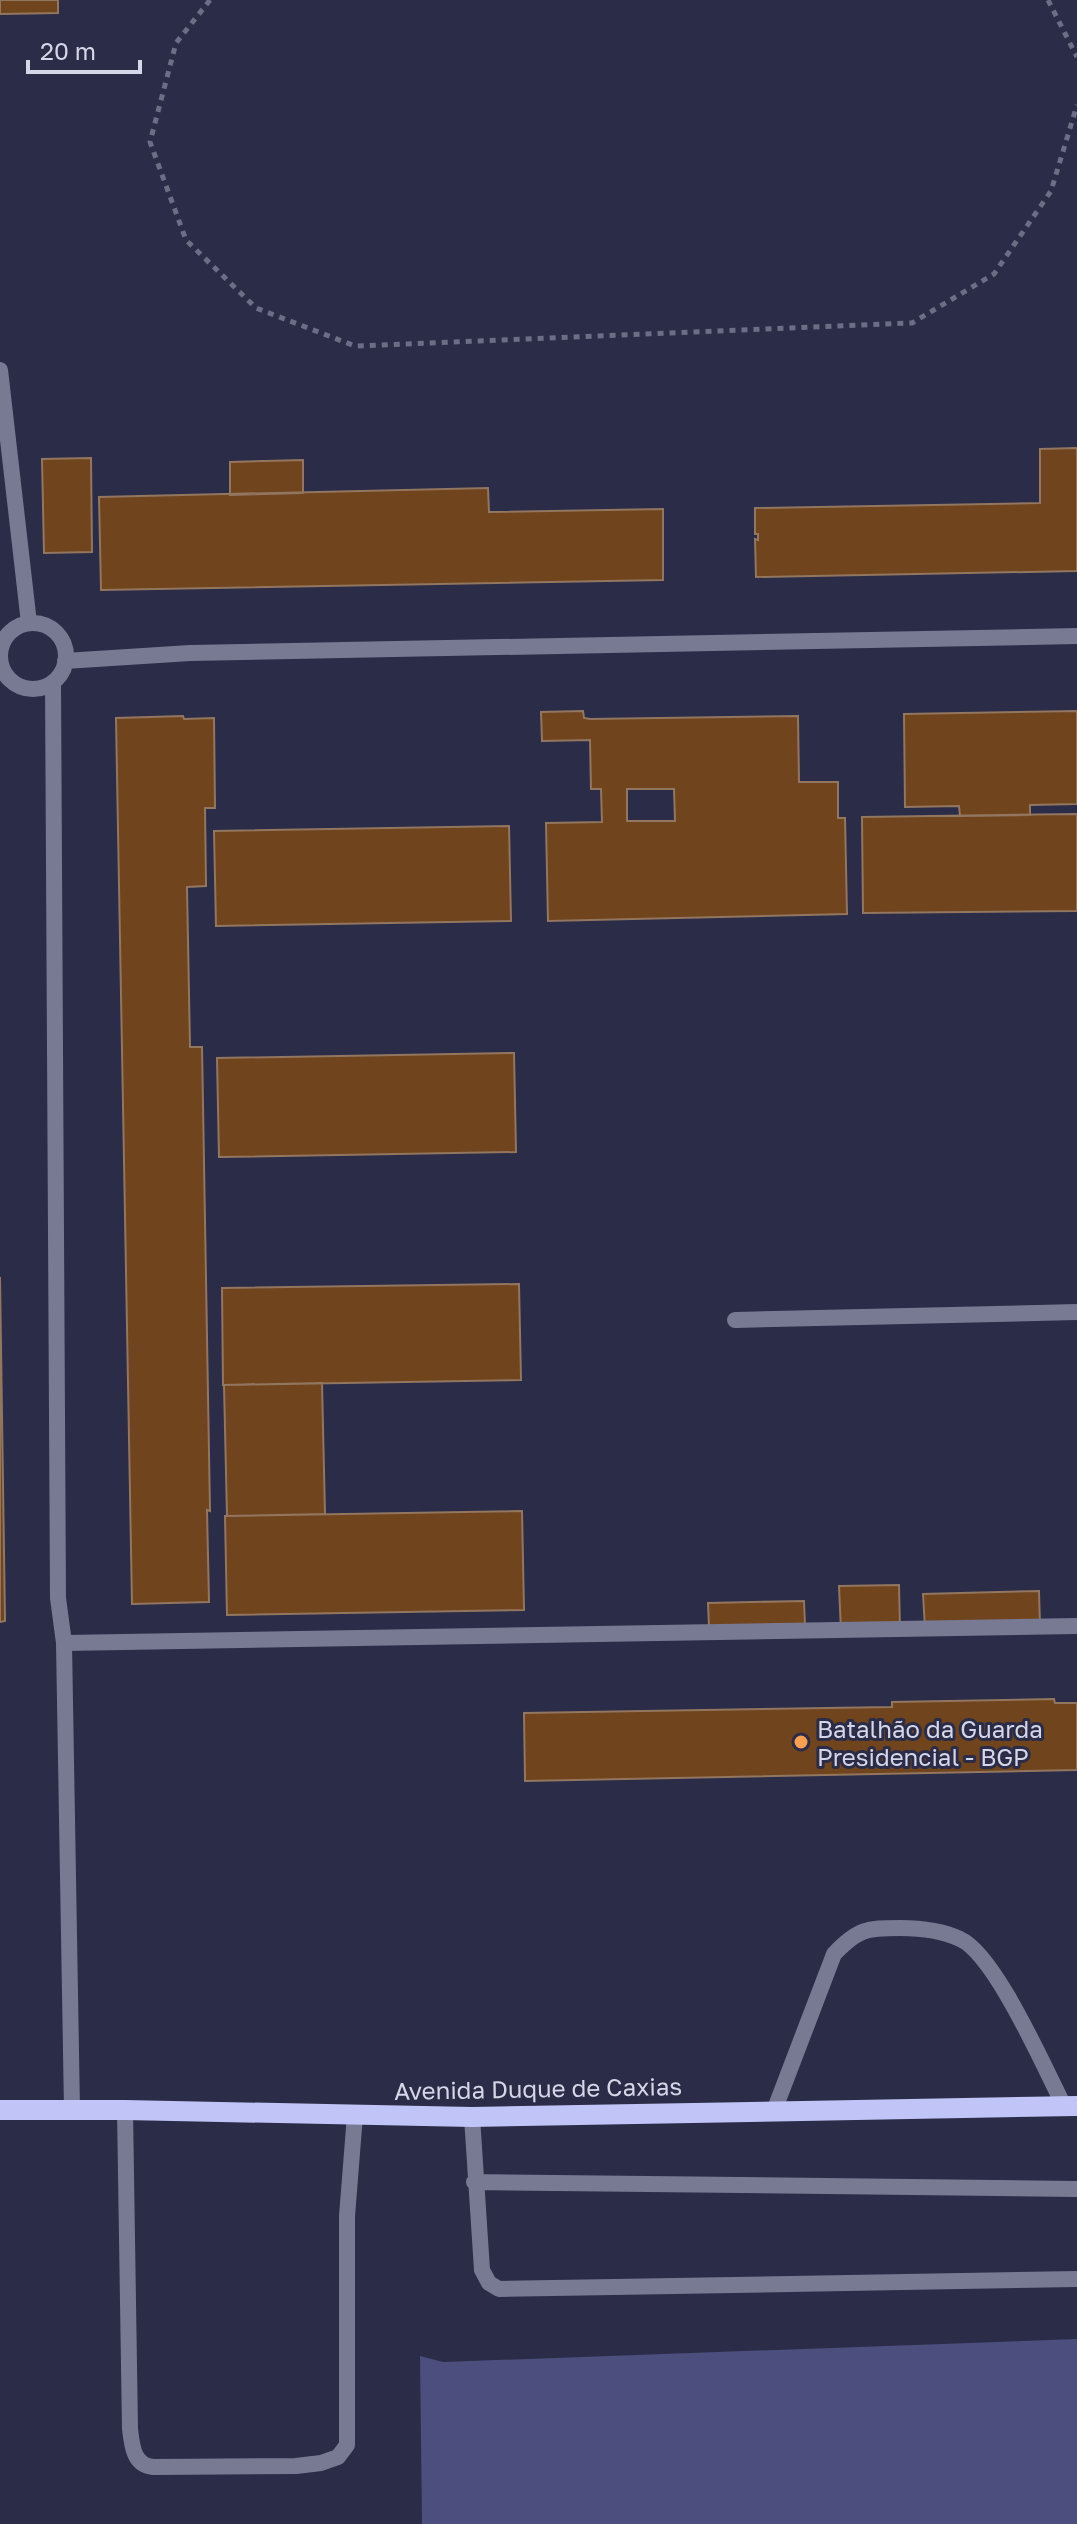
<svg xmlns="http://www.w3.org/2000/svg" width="1077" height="2524" font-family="'Golos Text',sans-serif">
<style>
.green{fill:#4c4e7e}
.building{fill:#70441c;stroke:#927660;stroke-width:2;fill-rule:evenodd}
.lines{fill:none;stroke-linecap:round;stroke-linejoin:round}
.path{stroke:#6c6e85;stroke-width:5;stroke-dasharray:6 6;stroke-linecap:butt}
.lane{stroke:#777a92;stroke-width:16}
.street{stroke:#777a92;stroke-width:16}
.primary{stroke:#c0c4f6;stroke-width:20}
.poi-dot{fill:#fa9f4f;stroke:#2b2c47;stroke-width:3}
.labels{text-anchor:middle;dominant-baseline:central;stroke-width:6;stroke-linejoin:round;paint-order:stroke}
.poi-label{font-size:24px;fill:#d5d7e8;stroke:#2b2c47;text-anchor:start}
.street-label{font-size:24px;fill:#d5d7e8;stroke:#2b2c47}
</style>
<rect width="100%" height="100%" fill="#2b2c47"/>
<path class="green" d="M1077,2339V2524H422L420,2356L443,2362Z"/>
<path class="building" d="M0,0H58V13L0,14Z
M1077,448V571L756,577L755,539L758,540V534H755V508L1040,503V449Z
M91,458L92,552L44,553L42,459Z
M303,460V493L230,495V462Z
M488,488L489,512L663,509V580L101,590L99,497Z
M583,711L584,718L590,719L798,716L799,782H838V818H845L847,914L548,921L546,823L602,822L601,789H591L590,740L542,741L541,712ZM627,789H674L675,821H627Z
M1077,711V804L1030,805V815L960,816L959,806L905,807L904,714Z
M183,716L184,719L214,718L215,808H205L206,886L187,887L190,1047H202L210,1511L207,1510L209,1602L132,1604L116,718Z
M1077,814V911L863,913L862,817Z
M509,826L511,921L216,926L214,831Z
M514,1053L516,1152L219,1157L217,1058Z
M0,1277L5,1621L0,1622Z
M519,1284L521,1380L223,1385L222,1288Z
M322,1383L325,1514L227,1516L224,1385Z
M522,1511L524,1610L227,1615L225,1516Z
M899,1585L900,1630L841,1631L839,1586Z
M1039,1591L1040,1626L925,1628L923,1594Z
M804,1601L805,1625L709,1627L708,1603Z
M1054,1699L1055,1703H1077V1770L525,1781L524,1713L892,1707V1702Z"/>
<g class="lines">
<path class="path" d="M210,0L176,43L150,142L186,240L256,308L355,346L912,323L994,274L1051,191L1077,105
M1048,0L1077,57"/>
<path class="lane" d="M0,370L29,623
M735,1320L1077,1312
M64,1643L1077,1626
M125,2110L130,2429C132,2445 133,2465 153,2467L296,2466L321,2463L338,2457L347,2445V2216L355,2115
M774,2111L834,1954C858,1929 866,1928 900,1928C919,1928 943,1931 960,1939C995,1954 1045,2069 1064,2106
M472,2117L482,2270L489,2283L499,2289L1077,2279
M474,2182L1077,2189"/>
<path class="street" d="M0 656a33 33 0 1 1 66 0a33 33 0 1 1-66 0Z
M65,661L190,653L1077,636
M53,683L58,1598L64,1643L72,2110"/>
<path class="primary" d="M0,2110H125L472,2117L1077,2106"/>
</g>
<circle class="poi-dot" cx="801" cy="1742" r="8"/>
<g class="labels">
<g class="poi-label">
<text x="817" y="1728">Batalhão da Guarda<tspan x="817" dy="28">Presidencial - BGP</tspan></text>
</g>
<g class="street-label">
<text transform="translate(538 2088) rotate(-1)">Avenida Duque de Caxias</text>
</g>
</g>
<path d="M28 60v12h112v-12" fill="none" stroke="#d5d7e8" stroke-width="4"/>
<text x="40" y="60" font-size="24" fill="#d5d7e8" stroke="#2b2c47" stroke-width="6" paint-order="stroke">20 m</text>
</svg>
